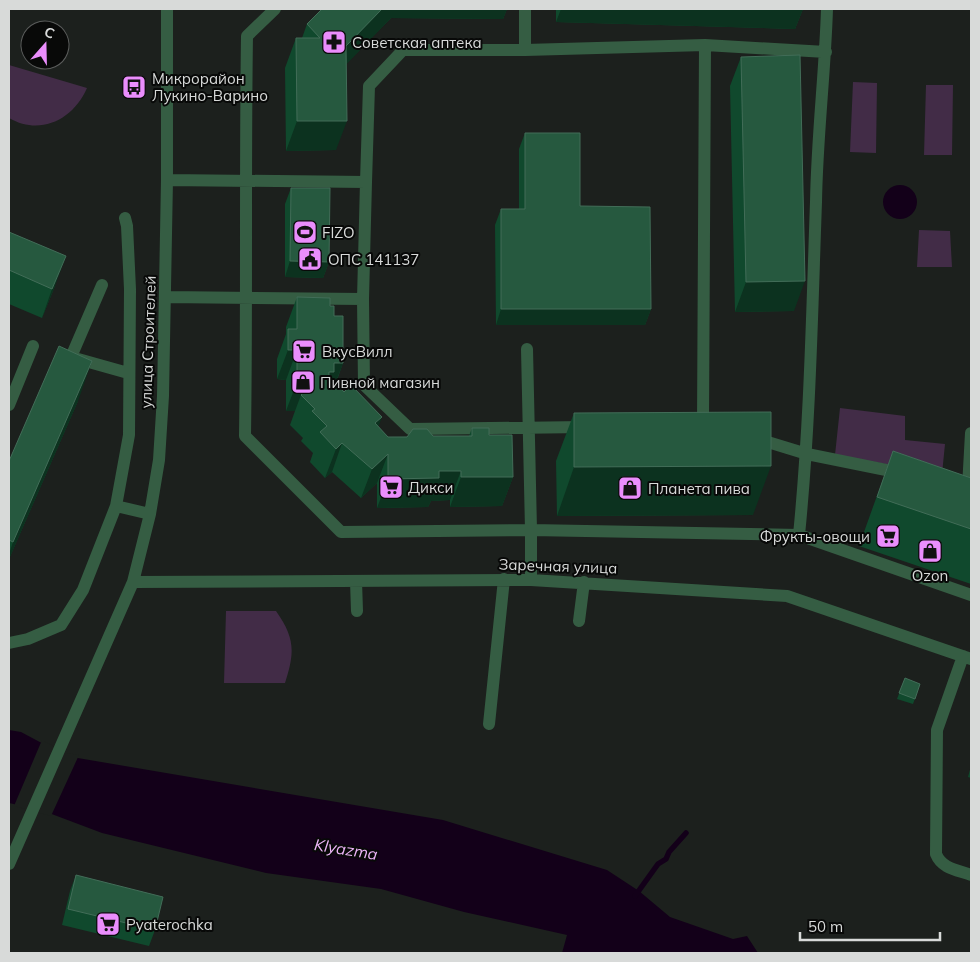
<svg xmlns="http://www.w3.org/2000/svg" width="980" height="962" font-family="Mulish,sans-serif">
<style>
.green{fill:#422c47}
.water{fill:#130019}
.pier{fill:#1c201d}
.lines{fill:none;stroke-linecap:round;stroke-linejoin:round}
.stream{stroke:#130019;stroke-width:5.5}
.minor{stroke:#355d43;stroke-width:12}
.wall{fill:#10492d}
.shaded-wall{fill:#0c321f}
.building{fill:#26593f;stroke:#426d58}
.labels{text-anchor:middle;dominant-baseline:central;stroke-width:4;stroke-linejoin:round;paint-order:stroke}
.poi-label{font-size:15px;fill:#d8dad9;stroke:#080908;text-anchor:start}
.street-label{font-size:15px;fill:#d8dad9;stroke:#080908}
.water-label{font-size:16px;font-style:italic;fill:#edb5f8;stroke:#080908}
</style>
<rect width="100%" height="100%" fill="#1c201d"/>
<path class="green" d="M9,65L87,88C73,120 40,136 9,118Z
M853,82L877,83L876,153L850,152Z
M926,85H953L952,155H924Z
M919,230L950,231L952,267H917Z
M840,408L905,416V440L945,444L942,474L835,455Z
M226,611H276C295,638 295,652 285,683H224Z"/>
<path class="water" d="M883 202a17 17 0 1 1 34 0a17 17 0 1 1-34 0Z
M9,730L21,732L66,756L443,820L607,870L639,891L670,917L733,939L747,936L758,953H562L567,935L464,912L381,889L266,873L102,833L41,810L9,803Z"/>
<path class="pier" d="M42,740L67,753L79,755L51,816L14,806Z"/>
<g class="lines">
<path class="stream" d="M635,896L658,864L666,859L669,852L686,833"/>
<path class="minor" d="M275,9L247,36C245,170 247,303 245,436L341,532L531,530L527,349
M525,50L705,45L826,52
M167,180L366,182L369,86L403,50H525V9
M102,285L71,357L128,373
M166,297L363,299L364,385L410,429L585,427
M363,299L366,182
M9,405L33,346
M703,423L705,45
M755,438L807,454L901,473
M968,487L971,433
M116,506L129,435L130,289L127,226L125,218
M799,535C810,424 812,313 816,202C817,137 825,73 827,9
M531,580V530L799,535L971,595
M356,581L357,611
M133,582L531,580L787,596L971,659
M579,621L584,582
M9,643L28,639L61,625L83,590L116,506L150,514
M963,656L937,730L936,854C942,869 958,870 971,875
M489,724L504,579
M9,864L133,582L150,514L159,460L163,396L167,180V9"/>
</g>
<path class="wall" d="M322,9H507L503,19L391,18L346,64L336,150L286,151L285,68L296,38H302L307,24Z
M556,9H803L795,29L556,22Z
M741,57L794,311L735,312L730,86Z
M525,133L580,206L651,309L645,325H496L495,225L501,209H519V149Z
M291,188L329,262L323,278L285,277V204Z
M9,232L55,286L42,318L9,304Z
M297,297L330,306L334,316L343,363L336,383L388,437L469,436L472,428L489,435L513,477L502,506L450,507V500L431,501L428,507L377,508V483L361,498L332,472L325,478L310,462L313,453L301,441L303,438L290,425L295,411H286V380L277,379V359L286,334V327Z
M78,401L9,559V461Z
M574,413L753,515L557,516L556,461Z
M893,451L971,478V584L859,546Z
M905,678L920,684L913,704L897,699Z
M971,766V778L968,777Z
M76,875L155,930L149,946L62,925L70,891Z"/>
<path class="shaded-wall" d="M382,9H507L503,19L391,18L335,76L346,46Z
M561,9H803L795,29L556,22Z
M297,121H347L336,150L286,151Z
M66,256L55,286L42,318L52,289Z
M290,261L329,262L323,278L285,277Z
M805,281L794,311L735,312L746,282Z
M501,309H651L645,325H496Z
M288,350H297L286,380L277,379Z
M92,361L78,401L9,559V554L13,542Z
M334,363H343L332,392L319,402L329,372Z
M297,382H315L301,395L295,411H286Z
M382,417L371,446L375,423Z
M342,443L332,472L325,478L336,449Z
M388,454L377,483L361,498L372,469Z
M771,466L753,515L557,516L574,467Z
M439,471H461L450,500L431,501L428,507L377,508L388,479Z
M461,477H513L502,506L450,507Z"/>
<path class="building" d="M322,9H382L346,46L347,121H297L296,38H320L307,24Z
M800,55L805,281L746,282L741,57Z
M525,133H580V206L650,207L651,309H501V209H525Z
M291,188H330L329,262L290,261Z
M9,232L66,256L52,289L9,270Z
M297,297L330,298V306H334V316H343V363H334V372H329V376L344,392L351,385L382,417L375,423L388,437H407L413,429H427L433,436H472V428H489V435H512L513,477H461V471H439V478L388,479V454L372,469L342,443L336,449L320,432L327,426L312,411L315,409L301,395L315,382H297V350H288V329H297Z
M59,346L92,361L13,542L9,540V461Z
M771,412V466L574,467V413Z
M893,451L971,478V529L877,497Z
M905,678L920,684L915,699L899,693Z
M76,875L163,897L155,930L68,909Z"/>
<defs>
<g id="pharmacy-square" transform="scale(1.25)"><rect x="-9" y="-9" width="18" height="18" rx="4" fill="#ea8dfc" stroke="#080908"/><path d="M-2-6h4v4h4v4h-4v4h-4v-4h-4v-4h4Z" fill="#111"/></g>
<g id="bus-square" transform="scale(1.25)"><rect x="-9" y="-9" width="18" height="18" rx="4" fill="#ea8dfc" stroke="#080908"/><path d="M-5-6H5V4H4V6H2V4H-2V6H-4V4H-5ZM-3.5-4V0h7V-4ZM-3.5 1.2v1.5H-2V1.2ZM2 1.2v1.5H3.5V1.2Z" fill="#111"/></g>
<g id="stadium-square" transform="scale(1.25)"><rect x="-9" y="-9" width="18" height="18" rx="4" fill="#ea8dfc" stroke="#080908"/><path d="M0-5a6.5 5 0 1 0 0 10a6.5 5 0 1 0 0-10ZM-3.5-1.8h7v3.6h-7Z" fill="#111"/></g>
<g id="civic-square" transform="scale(1.25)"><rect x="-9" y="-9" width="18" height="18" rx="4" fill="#ea8dfc" stroke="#080908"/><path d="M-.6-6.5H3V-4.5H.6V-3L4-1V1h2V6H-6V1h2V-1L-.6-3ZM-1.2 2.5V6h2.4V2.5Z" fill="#111"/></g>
<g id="supermarket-square" transform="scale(1.25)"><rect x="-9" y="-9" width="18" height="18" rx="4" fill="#ea8dfc" stroke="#080908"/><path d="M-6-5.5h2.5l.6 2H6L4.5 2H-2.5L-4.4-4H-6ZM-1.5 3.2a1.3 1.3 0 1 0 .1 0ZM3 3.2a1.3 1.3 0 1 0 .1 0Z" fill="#111"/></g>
<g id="shop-square" transform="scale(1.25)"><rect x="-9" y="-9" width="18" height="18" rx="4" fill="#ea8dfc" stroke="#080908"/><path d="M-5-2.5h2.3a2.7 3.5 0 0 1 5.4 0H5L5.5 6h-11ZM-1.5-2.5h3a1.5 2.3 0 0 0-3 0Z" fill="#111"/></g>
</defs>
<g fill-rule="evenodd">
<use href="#pharmacy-square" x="334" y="42"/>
<use href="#bus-square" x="134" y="87"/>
<use href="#stadium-square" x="305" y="232"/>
<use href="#civic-square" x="310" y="259"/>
<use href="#supermarket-square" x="304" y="351"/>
<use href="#shop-square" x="303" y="382"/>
<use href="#supermarket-square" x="391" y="487"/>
<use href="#shop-square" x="630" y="488"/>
<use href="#supermarket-square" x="888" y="536"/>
<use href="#shop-square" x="930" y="551"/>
<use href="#supermarket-square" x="108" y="924"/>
</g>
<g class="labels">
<g class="poi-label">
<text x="352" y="42">Советская аптека</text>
<text x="152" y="78">Микрорайон<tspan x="152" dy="17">Лукино-Варино</tspan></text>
<text x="322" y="232">FIZO</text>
<text x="328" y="259">ОПС 141137</text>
<text x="322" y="351">ВкусВилл</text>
<text x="320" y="382">Пивной магазин</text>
<text x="408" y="487">Дикси</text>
<text x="648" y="488">Планета пива</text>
<text x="870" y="536" text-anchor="end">Фрукты-овощи</text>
<text x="930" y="575" text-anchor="middle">Ozon</text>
<text x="126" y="924">Pyaterochka</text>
</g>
<g class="street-label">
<text transform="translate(148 342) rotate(-88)">улица Строителей</text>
<text transform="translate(558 566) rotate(2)">Заречная улица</text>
</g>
<g class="water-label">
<text transform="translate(346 849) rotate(9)">Klyazma</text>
</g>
</g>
<rect width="980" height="962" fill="none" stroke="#d8dad9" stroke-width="20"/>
<g transform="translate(45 45) rotate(20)"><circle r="24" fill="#080908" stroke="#5b5d5c"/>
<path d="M0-4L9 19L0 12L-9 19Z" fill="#ea8dfc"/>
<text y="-8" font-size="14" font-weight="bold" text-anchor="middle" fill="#d8dad9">С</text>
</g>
<path d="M800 932v8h140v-8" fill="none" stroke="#d8dad9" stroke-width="2.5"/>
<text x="808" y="932" font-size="15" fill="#d8dad9" stroke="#080908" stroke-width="4" paint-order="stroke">50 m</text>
</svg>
